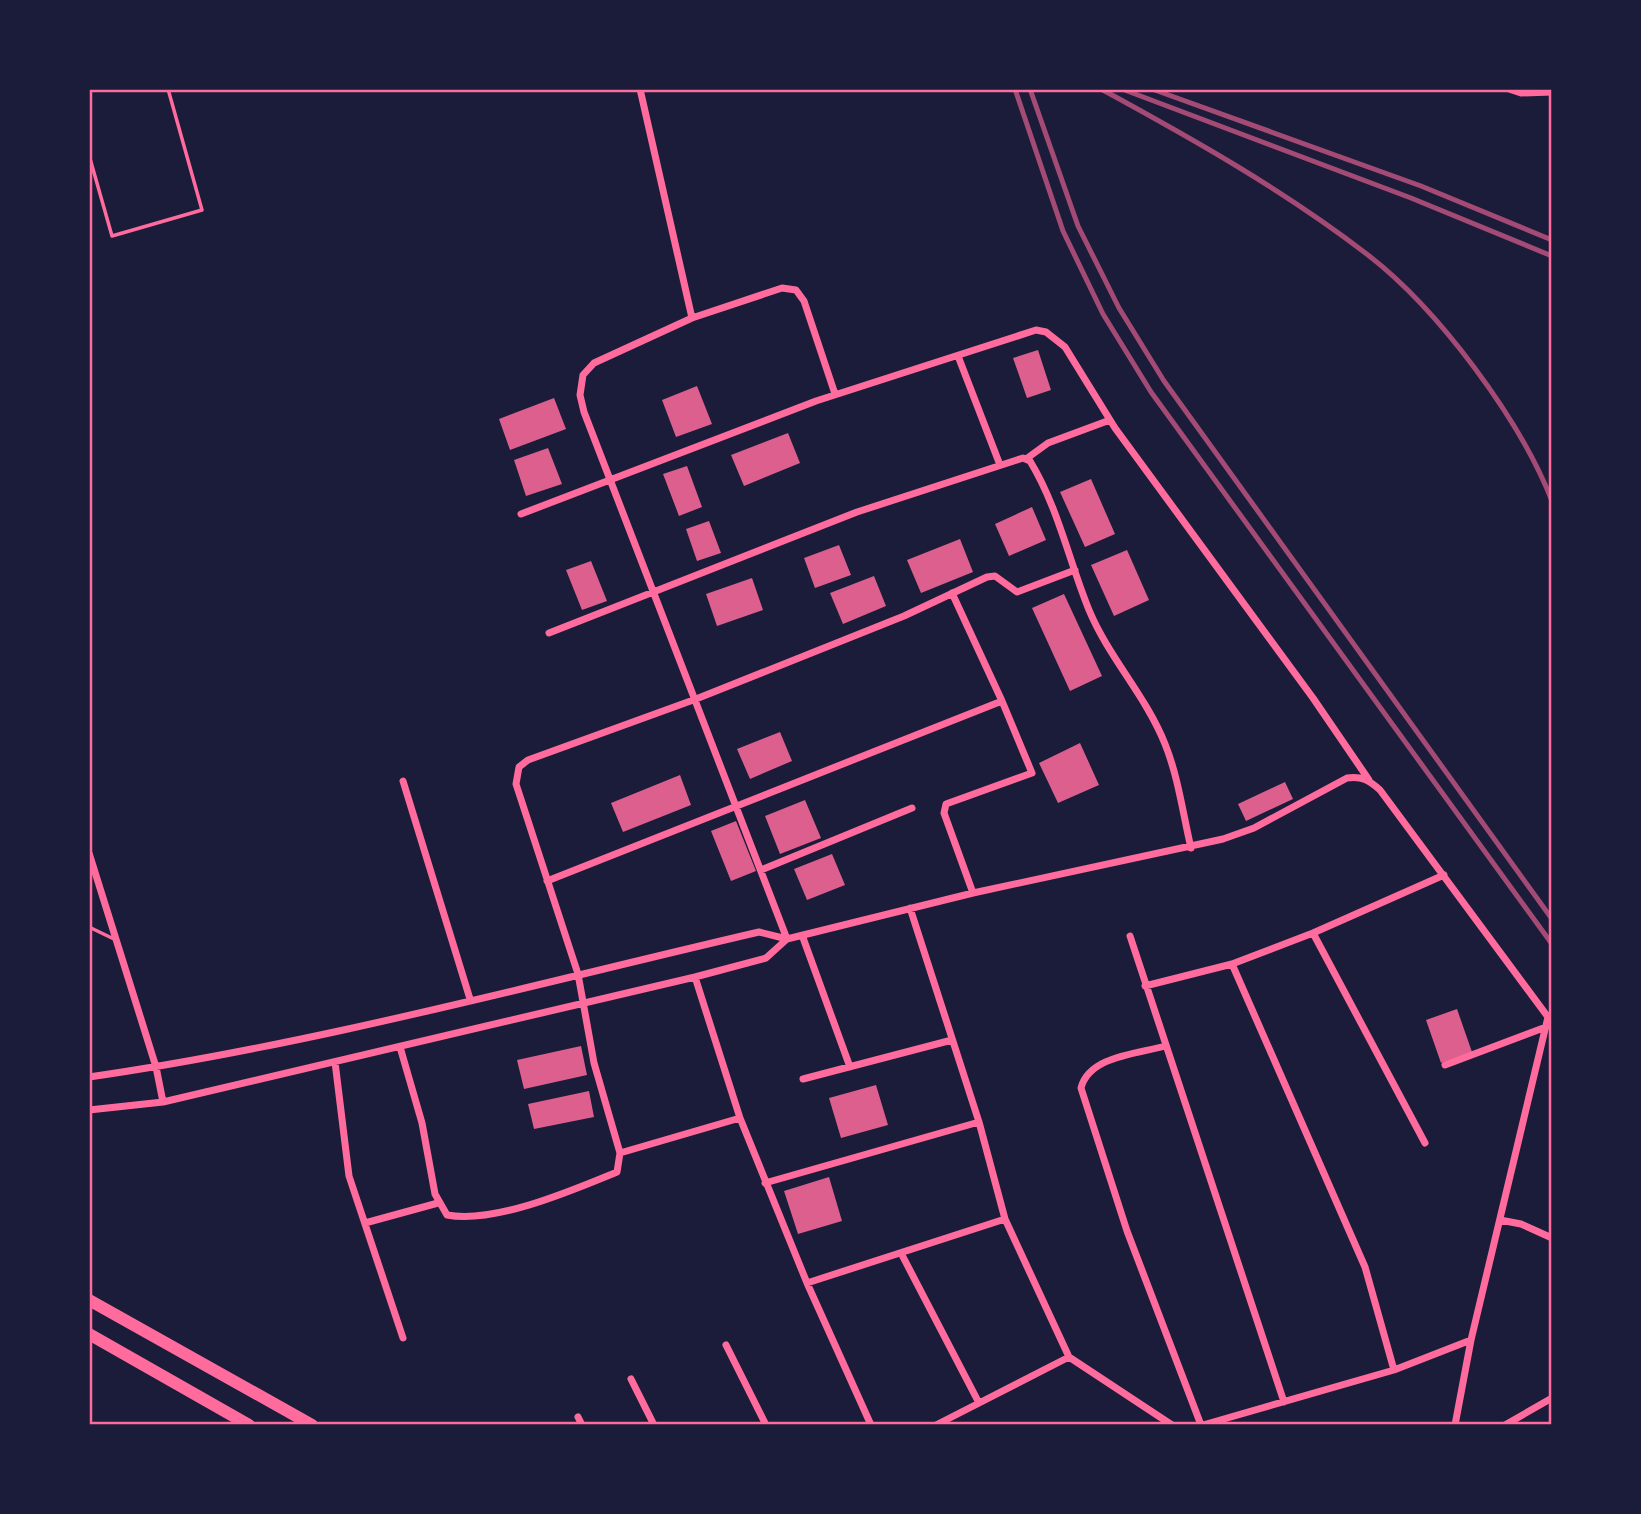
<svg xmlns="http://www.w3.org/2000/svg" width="1641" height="1514" font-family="'Noto Sans',sans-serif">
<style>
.building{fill:#dd5f8e}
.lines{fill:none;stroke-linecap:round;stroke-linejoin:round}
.service{stroke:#ff6b9d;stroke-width:3.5}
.minor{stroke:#ff6b9d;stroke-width:7}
.primary{stroke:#ff6b9d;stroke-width:12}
.rail{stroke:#a44b75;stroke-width:5}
.neatline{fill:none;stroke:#ff6b9d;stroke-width:2.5}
</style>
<rect width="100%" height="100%" fill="#1b1b3a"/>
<path class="building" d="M1038,350L1051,390L1027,398L1013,358Z
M697,386L712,424L676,437L662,400Z
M554,398L566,429L510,450L499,419Z
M788,433L800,463L744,486L731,455Z
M548,448L562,484L526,496L514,460Z
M687,466L702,507L679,516L663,474Z
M1091,479L1115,534L1085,547L1060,492Z
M1032,507L1046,540L1009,556L995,524Z
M709,521L721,553L697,561L686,529Z
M960,539L973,572L921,593L907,560Z
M839,545L851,575L815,588L804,558Z
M1127,550L1149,600L1114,616L1091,565Z
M591,561L607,601L582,610L566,570Z
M874,576L886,606L843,624L830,593Z
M752,578L763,610L717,626L706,594Z
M1064,594L1102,676L1070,691L1032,608Z
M780,732L792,761L750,779L737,749Z
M1080,743L1099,785L1058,803L1039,763Z
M680,775L691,805L623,832L611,803Z
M1285,782L1293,799L1246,821L1238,804Z
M805,800L821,838L780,854L765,816Z
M736,821L756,871L731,881L711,831Z
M832,854L845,885L807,900L794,869Z
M1457,1009L1472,1052L1441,1063L1426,1020Z
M581,1046L587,1075L524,1089L517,1060Z
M876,1085L888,1125L841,1138L829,1098Z
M589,1091L594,1117L534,1129L528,1104Z
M829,1177L842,1221L798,1234L784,1191Z"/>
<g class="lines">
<path class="service" d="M89,155L112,236L202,210L168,89
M89,927L116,940"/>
<path class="minor" d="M640,89L692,318L594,363L583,375L580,395L584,412L787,939
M1509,89L1521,93L1552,92
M692,318L782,288L796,290L804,301L835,394
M958,356L1000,465
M1026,459L1048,443L1110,420
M521,514L816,401L1036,330L1046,332L1065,347L1115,428L1313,698L1369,780
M952,593L1002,701L1032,773L946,804L944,813L973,893
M549,633L857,512L1023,458L1030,461C1058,507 1069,561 1089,610C1109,658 1146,696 1165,744C1178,776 1183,814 1191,848
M403,781L470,999
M89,853L156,1067L163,1102
M761,870L912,808
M547,881L1002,701
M910,908L979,1122L1005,1219L1069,1357
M1313,933L1425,1143
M802,935L850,1067
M1130,936L1284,1402
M1232,964L1365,1267L1394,1370
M695,977L740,1118
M1145,986L1232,964L1313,933L1444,875
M1165,1046C1137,1054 1089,1056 1081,1088L1127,1231L1201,1425
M400,1047L422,1123L435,1194L447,1215C495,1224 573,1190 617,1172L620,1153L740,1118L807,1283L871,1425
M335,1062L349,1176L403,1338
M1445,1065L1546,1027
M89,1077C312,1045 539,983 759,932L787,939
M803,1079L952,1040
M89,1110L163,1102L695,977L766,958L787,939L973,893L1223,839L1254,828L1347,778C1362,776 1369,780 1380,790L1548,1017L1471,1340L1455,1425
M620,1153L594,1063L578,974L516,784L519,767L528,760L696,699L904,616L987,577L995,576L1017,592L1075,570
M765,1183L979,1122
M1500,1220L1521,1224L1552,1238
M365,1223L438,1203
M901,1253L979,1403
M807,1283L1005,1219
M726,1345L766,1425
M631,1379L654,1425
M578,1417L582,1425
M936,1425L1069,1357L1172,1425
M1203,1425L1394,1370L1471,1340
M1505,1425L1552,1398"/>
<path class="primary" d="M89,1300L312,1425
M89,1334L249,1425"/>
<path class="rail" d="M1015,89L1063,231L1103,314L1151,392L1552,944
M1030,89L1078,226L1119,308L1164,381L1552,919
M1101,89C1193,139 1285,191 1368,255C1438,309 1520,419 1552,501
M1122,89L1411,198L1552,256
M1152,89L1421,186L1552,240"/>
</g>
<rect width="1641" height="1514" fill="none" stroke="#1b1b3a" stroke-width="182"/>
<rect x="91" y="91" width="1459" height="1332" class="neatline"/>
</svg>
